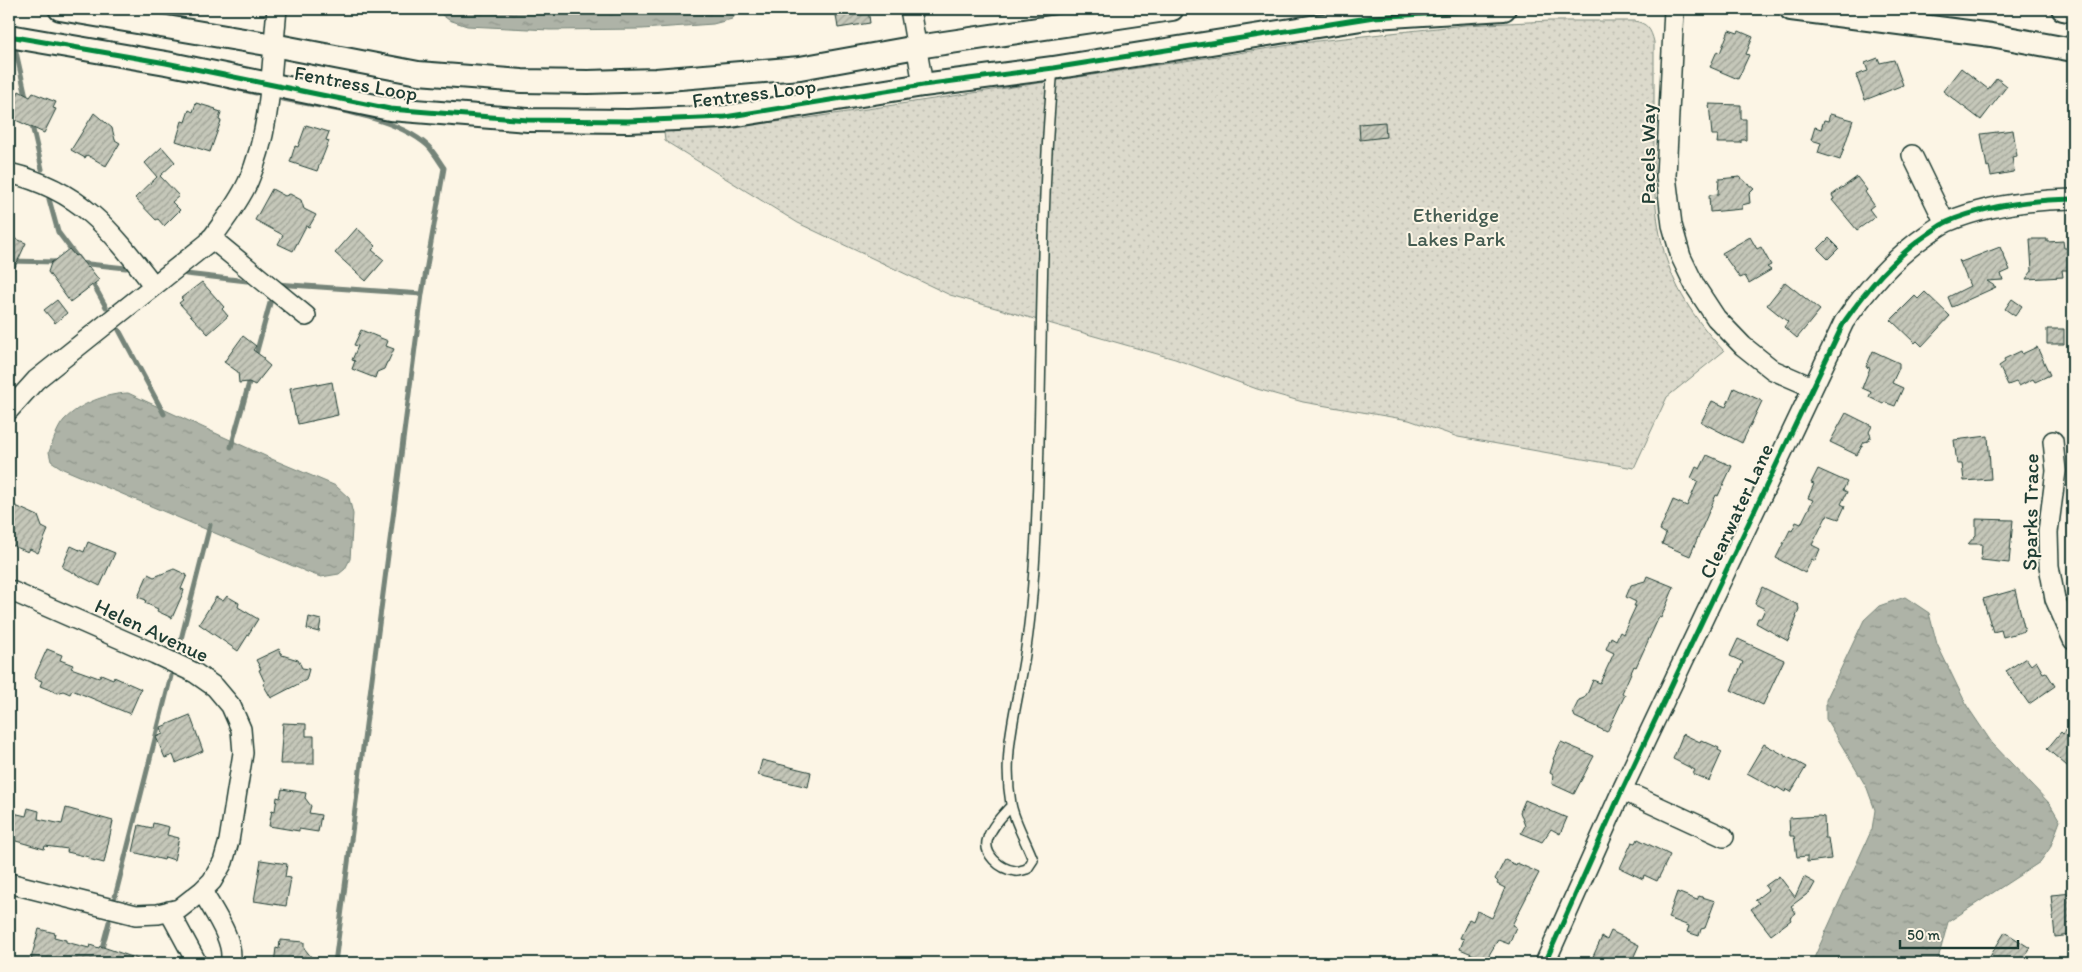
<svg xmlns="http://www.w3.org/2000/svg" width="2082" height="972" font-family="Itim,sans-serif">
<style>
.park{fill:url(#park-dots);stroke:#7e8c80}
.water{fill:url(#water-ripples);stroke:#758479}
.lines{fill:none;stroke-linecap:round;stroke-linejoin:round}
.stream{stroke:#758479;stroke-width:5}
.building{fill:url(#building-hatch);stroke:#1f3d34}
.service-casing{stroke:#1f3d34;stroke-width:12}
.minor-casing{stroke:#1f3d34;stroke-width:22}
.tertiary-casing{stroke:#1f3d34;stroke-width:26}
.service{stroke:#fcf5e5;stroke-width:9}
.minor{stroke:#fcf5e5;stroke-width:19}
.tertiary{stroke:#fcf5e5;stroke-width:22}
.cycleway-casing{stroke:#fcf5e5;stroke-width:8}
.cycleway{stroke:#00873e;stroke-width:5}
.labels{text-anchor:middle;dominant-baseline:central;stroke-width:4;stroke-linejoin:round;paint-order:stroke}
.street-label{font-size:21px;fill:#1f3d34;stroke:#fcf5e5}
.park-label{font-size:21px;fill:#455c52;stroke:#fcf5e5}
</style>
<defs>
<pattern id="park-dots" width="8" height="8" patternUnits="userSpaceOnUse" patternTransform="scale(1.25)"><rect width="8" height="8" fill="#dcdacc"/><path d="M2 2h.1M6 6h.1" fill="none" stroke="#bcbcb0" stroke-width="1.8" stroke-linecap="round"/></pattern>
<pattern id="water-ripples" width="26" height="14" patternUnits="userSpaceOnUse" patternTransform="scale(1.25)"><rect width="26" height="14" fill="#aeb3a7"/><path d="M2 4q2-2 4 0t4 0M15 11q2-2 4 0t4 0" fill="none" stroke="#8d9389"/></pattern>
<pattern id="building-hatch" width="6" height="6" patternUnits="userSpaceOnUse" patternTransform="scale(1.25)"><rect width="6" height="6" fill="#c5c7b9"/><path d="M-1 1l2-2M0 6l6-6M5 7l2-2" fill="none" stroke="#9fa397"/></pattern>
</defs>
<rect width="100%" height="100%" fill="#fcf5e5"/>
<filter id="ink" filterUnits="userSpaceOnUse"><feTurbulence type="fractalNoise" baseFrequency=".02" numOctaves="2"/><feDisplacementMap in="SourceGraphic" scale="10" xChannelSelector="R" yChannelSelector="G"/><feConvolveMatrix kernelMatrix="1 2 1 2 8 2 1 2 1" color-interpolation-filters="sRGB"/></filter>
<g filter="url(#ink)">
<path class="park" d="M1550,21H1634C1647,23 1651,29 1654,42C1654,73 1654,105 1654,137C1653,228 1659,282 1724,351L1667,397L1634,468L1458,437L1409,420L1303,402L1257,389L1175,359L950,295L798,223L665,141L664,131L731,127L801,119L1317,41L1465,25Z"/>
<path class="water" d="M434,9H741L732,19L713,24L642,29L550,30L467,26L449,20Z
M128,393L274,460L336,486L349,498L353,514L350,559L345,569L339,574L321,577L312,574L63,469L51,461L49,452C53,442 57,428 64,420C81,403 105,394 128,393Z
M1905,597L1929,613L1937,644L1967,706L1992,743L2050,804L2060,821L2050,848L2040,862L1948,922L1937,963H1806L1814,958L1872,829L1875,810L1867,788L1826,719V700L1864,620L1879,606Z"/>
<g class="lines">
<path class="stream" d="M14,43L27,101
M226,86L256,93
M282,99C324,107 395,116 428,146C434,152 439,161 444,168L422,294L335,963
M31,121L42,169
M49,199L58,232L79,260
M9,261L58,262
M79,263L126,268
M186,274L247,281
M91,280L106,307
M276,284L422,294
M119,330L164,414
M255,358L270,303
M231,447L251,376
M178,651L210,525
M115,897L171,676
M98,963L109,922"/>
</g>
<path class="building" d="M835,9H868L870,23L838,28Z
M1729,30L1738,33L1739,31L1753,37L1746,54L1749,55L1738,79L1710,67L1717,51L1720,53Z
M1878,58L1880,63L1894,60L1903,85L1865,100L1856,75L1868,71L1865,63Z
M1961,68L1988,89L1997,78L2007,86L1981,120L1943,91Z
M19,91L30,97L33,93L56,102L53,108L56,109L44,133L9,117V111Z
M196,103L216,109L215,110L221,112L219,120L221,121L210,152L176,141L182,121L185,122L189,110L193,112Z
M1709,104L1741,105V119H1746V140H1741V143H1717L1718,135H1712Z
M94,113L112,128L115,140L120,143L106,166L87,155L85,158L71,150Z
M1830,114L1853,120L1840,160L1818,153L1821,143L1811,140L1815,127L1821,129L1824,120L1828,121Z
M1385,122L1386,137L1360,140L1359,124Z
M306,125L329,132L326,140L329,141L317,171L290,162L295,146L298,147Z
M2013,130L2017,156L2012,157L2014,170L2013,172L1991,176L1989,166L1987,167L1981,134Z
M162,147L175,162L160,176L179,196L172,202L180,210L164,226L158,219L156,220L135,198L157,177L145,163Z
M1740,177L1754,189L1749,194L1750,203L1742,205V209L1710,212L1709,195L1718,194L1719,179Z
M1857,177L1867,190L1865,192L1874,205L1869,209L1875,217L1857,230L1832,200L1834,199L1832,195Z
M272,189L285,196L290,194L301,200L304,209L316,215L309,227L306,226L293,251L278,244L283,235L255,220Z
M357,228L376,246L372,250L384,260L366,281L335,253Z
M9,236L26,243L9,280Z
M1750,237L1757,249L1761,247L1771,265L1767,267L1771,270L1749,283L1745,276L1740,278L1722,253Z
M1829,238L1839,248L1828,259L1818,249Z
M2030,239H2047V242L2063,241L2064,248H2073V270H2062L2063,277L2026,279L2032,271Z
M2000,247L2010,270L2001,274L2003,280L1987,281L1996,287L1952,307L1948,297L1970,286L1959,260L1961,262Z
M69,249L75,256L77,255L88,268L89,267L99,280L70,302L48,272L51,263Z
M202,282L224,307L222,309L228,316L208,334L179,303L183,300L181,298Z
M1785,282L1820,310L1797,338L1784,327L1788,322L1767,305Z
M1925,292L1950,316L1922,346L1917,341L1915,343L1891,320L1915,296L1918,299Z
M2012,299L2022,306L2015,316L2005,309Z
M57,300L67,313L55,323L44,310Z
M2047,329H2064V344H2047Z
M361,330L388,341L386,346L394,349L388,362H387L384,369L377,372L375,378L352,369L355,361L352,360L358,346L354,345Z
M243,336L256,346L253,350L264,358L263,360L270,366L255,385L249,382L239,383L238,372L224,362Z
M2037,347L2050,375L2035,382L2033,379L2019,386L2016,382L2008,385L1999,366L2005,362L2004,359L2021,351L2022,354Z
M1873,351L1899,363V368L1892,383L1903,388L1895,406L1884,402L1883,404L1869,397L1871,392L1862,388L1870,368L1866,367Z
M332,382L338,415L298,424L296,415H295L290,388L317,383V385Z
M1734,388L1762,401L1742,443L1701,422L1712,401L1726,407Z
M1846,413L1872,426L1869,432L1871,436L1868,441L1864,442L1857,455L1830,442Z
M1988,436L1991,479L1964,481L1962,464H1957L1954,440Z
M1707,455L1732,466L1718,496L1716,495L1690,556L1662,544L1666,534L1660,530L1673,500L1687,506L1698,481L1691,478L1696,467L1700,469Z
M1818,469L1847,482L1843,490L1847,492L1841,504L1845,506L1839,519L1827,515L1812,545L1820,549L1815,561L1812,559L1805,573L1776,558L1790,530L1792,531L1796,522L1801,524L1813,500L1808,498L1814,484L1811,483Z
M9,503L38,516L42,527L48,530L38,553L30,549L28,552L9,544Z
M1976,519L2013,520L2009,563L1981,560L1982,544H1968L1976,535Z
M88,542L115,553L100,586L62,567L71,546L84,552Z
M174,569L187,575L181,589L184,590L183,593L172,618L157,611L158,609L145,603L146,600L138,597L148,574L154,577Z
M1647,576L1674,587L1661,618L1659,617L1636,667L1634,666L1622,693L1625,695L1607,732L1575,717L1573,712L1579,700L1584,698L1588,692L1593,680L1600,683L1614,653L1606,649L1611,637L1616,640L1620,632L1623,634L1636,606H1634L1636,602L1626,597L1631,585L1645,581Z
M1762,587L1798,605L1799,609L1796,617H1797L1788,641L1756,623L1758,618H1761L1765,609L1755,604Z
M2015,590L2025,631L2003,637L2001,630L1993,632L1983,599Z
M227,596L239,603L238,607L258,619L238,651L199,624L216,597L223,601Z
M309,617L321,620L319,632L307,629Z
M1738,639L1784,660L1763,705L1731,690L1743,662L1730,656Z
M47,649L62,655L60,660L73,665L71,668L99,678L101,674L113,679L114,677L141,689L130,714L72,690L70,694L63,691L58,693L40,686L42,681L34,678Z
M279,649L282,655L298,660L302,668L309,669L306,680L271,698L263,684L265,683L259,670L261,669L256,660Z
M2026,658L2031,665L2036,661L2043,673L2046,672L2055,686L2029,704L2006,671Z
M190,715L203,751L176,763L173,755L165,758L156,737L163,734L161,727Z
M2073,722V771L2047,749L2061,732L2063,734Z
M283,723L306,724V736H314V764H280Z
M1683,734L1700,742L1701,740L1719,748L1718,750L1722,752L1709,781L1693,774L1695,770L1673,759Z
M1561,742L1594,756L1574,794L1552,784L1553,775L1550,773L1554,760L1553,759Z
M1764,744L1806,767L1791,792L1786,789L1785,792L1777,787L1776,789L1747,773Z
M762,760L811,772L808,787L758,775Z
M282,789L306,793L305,798L311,806L309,813L321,815L318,832L299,829V831L269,826L272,810L275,811L277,797L280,798Z
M1525,800L1567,818L1560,834L1551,829L1542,842L1521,833L1525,826L1520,812Z
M28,808L39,811L38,819L62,824L66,808L113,821L104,863L88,859L89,857L67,852L68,849L45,846L44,849L9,839V812L26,816Z
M1819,816L1824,817L1825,838H1828L1831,859L1807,862V856L1797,857L1794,836H1790L1789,818Z
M153,823L169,827L167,835L179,838L174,860L165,857L164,860L133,852L139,825L152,828Z
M1638,839L1670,855L1657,881L1644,875L1643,879L1620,868L1632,842L1636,843Z
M261,860L287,864L285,877L291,878L286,906L254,901Z
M1505,860L1516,865L1517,863L1539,873L1512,925L1516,927L1509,944L1498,940L1486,960L1460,949L1464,939L1460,938L1469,919L1473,921L1477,911L1492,918L1505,888L1497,884L1498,882L1495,879Z
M1779,876L1795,897L1804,877L1815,883L1810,892L1791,906L1796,913L1790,918L1791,920L1771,935L1751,909L1759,903L1755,900L1768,890L1765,886Z
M1677,892L1697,900L1699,896L1715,901L1705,928L1701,929L1699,936L1687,932L1689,926L1668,918Z
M2073,893L2072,935L2055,937L2051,895Z
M39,929L55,933L54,937L66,940V942L89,948L90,945L99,948L100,946L144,961V963H39L40,961L31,959Z
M1611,931L1639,945L1631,963H1590L1602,937L1607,940Z
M2005,932L2030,948L2020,963H1986Z
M280,940L304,942V948L316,963H274L276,948L279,949Z"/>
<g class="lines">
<g class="service-casing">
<path id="service" d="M1011,806C1002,816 992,826 988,838C982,854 1000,869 1015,871C1018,872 1023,870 1027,869L1033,860C1027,843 1014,821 1011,804C1002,753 1016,711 1024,661C1031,619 1034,576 1036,534C1043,378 1039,223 1053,68"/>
</g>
<g class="minor-casing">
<path id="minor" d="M910,9L923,85
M1674,9L1666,176L1672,225L1681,257L1695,286L1716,318L1743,346L1773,370L1812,387
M1912,155L1945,223
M9,173C81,190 111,230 154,286
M211,238L306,316
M9,410L36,380L209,242C223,222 238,204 248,182C272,128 271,66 277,9
M2053,441L2056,471L2048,532L2049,566L2055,599L2073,640
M9,590L155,654L195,673L215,687L231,706L241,729L243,753L229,841L223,862L212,881L202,891L179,909L158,914L136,915L9,883
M1622,790L1724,837
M202,891C213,911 236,942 230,963
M169,911L197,963
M1545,963L1622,790L1844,322C1868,288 1893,258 1928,234C1934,230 1940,225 1947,222C1987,205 2030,200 2073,199"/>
</g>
<g class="tertiary-casing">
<path id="tertiary" d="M60,9L273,45L418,73L522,81L588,82L656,80L800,68L917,47L1172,9
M1791,9L1991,35L2073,50
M2063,9L2073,11
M9,36L166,63L390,109L528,120L628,121L725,117L923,85L1053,68L1374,17L1504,9"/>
</g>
<use href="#service" class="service"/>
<use href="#minor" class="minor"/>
<use href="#tertiary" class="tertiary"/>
<g class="cycleway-casing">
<path id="cycleway" d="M9,36L166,63L390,109L528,120L628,121L725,117L923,85L1053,68L1374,17L1504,9
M1545,963L1622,790L1844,322C1868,288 1893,258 1928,234C1934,230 1940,225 1947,222C1987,205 2030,200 2073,199"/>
</g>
<use href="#cycleway" class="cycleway"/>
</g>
</g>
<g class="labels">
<g class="street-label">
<text transform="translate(356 83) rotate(10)">Fentress Loop</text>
<text transform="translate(754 93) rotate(-7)">Fentress Loop</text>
<text transform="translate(1647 154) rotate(-90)">Pacels Way</text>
<text transform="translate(1736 511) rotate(-65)">Clearwater Lane</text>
<text transform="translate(2030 512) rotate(-89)">Sparks Trace</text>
<text transform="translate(152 630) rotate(25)">Helen Avenue</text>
</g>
<g class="park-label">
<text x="1456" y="214">Etheridge<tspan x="1456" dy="24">Lakes Park</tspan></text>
</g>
</g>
<rect width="2082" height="972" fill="none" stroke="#fcf5e5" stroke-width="30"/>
<rect x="15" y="15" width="2052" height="942" fill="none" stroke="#1f3d34" stroke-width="2" filter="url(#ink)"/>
<path d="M1900 940v8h118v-8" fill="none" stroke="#1f3d34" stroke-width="2.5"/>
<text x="1907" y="940" font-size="15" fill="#1f3d34" stroke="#fcf5e5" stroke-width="4" paint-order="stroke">50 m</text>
</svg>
